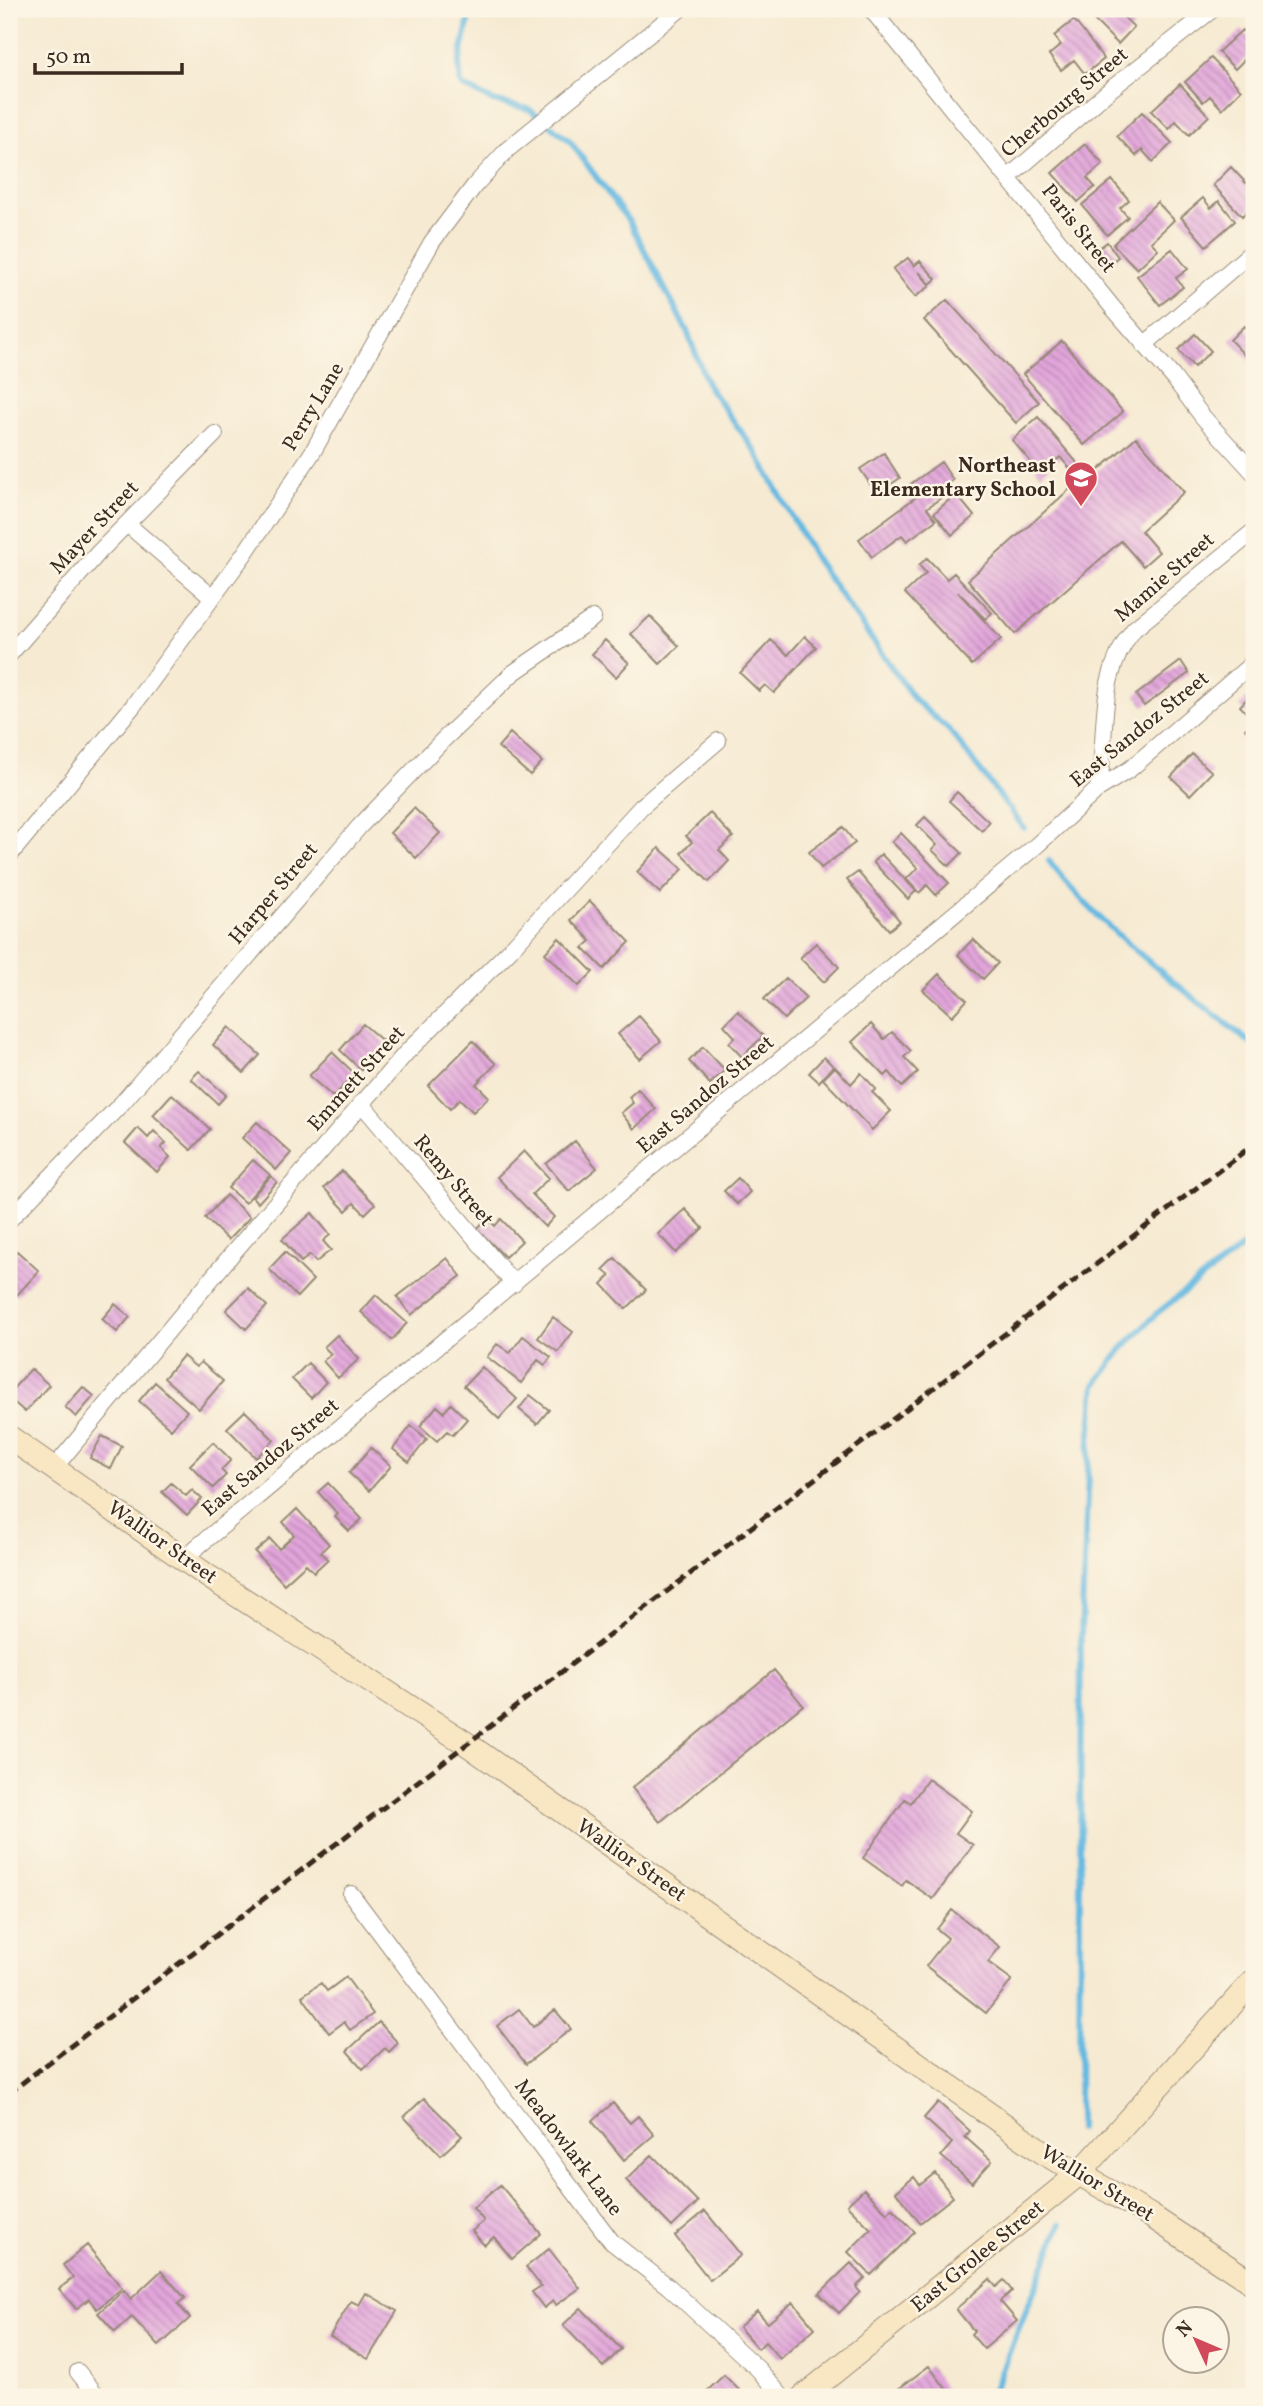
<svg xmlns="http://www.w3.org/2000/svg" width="1263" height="2406" font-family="Vollkorn,serif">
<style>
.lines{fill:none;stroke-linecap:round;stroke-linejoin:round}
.stream{stroke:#65b9e1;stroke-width:6}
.building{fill:url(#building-back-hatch)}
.street-casing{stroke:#988a78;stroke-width:18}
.secondary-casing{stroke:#988a78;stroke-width:25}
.street{stroke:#fff;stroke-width:16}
.secondary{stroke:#f9e7c3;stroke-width:23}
.rail{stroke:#3b2a1e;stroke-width:5;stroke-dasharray:10 5;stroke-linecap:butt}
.labels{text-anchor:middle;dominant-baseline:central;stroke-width:5;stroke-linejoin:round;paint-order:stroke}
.street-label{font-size:21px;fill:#3b2a1e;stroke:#fcf5e5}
.poi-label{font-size:21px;font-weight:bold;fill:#3b2a1e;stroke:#fcf5e5;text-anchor:end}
</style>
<defs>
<pattern id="building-back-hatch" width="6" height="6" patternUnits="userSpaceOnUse" patternTransform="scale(1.75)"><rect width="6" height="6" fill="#e2a5db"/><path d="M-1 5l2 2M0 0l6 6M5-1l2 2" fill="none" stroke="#b887b1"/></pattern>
</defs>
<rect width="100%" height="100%" fill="#fcf5e5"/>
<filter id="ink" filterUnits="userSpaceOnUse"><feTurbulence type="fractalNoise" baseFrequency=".0143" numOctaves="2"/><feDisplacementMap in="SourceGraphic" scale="14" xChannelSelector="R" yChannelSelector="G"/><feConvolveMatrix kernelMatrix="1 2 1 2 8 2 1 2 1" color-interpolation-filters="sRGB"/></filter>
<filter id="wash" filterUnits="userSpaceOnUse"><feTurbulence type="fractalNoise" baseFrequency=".00686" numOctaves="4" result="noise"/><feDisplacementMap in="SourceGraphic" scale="28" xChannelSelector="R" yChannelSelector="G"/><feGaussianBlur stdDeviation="1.57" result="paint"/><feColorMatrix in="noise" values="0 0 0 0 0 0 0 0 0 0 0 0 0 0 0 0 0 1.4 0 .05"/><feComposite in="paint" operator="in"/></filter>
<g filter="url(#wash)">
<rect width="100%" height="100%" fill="#f6ead2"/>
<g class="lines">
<path class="stream" d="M471,9L459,64L461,85L493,101L529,109L569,140L630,223L687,331L708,386L756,452L816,560L914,699L950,731L1024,828
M1049,861C1104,933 1184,989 1254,1046
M1079,2129L1081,1636L1089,1450L1095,1385L1122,1349L1156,1314L1254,1238
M991,2397L1061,2224"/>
</g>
<g id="blocks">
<path class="building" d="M1083,9H1115L1134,27L1118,44Z
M1074,20L1104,59L1085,74L1074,60L1061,70L1049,55L1061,45L1054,36Z
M1242,30L1254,42V50L1235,69L1218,52Z
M1211,58L1241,90L1222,109L1210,96L1203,102L1185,82Z
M1180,84L1209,116L1189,135L1176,121L1169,129L1151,111Z
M1142,112L1172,143L1153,162L1142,150L1136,156L1117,136Z
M1085,144L1103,164L1087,178L1095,187L1078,202L1052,173Z
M1231,167L1246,183L1254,176V205L1242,216L1213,185Z
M1112,180L1129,200L1120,208L1128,217L1107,235L1082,205Z
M1203,198L1211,208L1219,201L1235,221L1206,246L1181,217Z
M1157,202L1174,220L1151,242L1158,249L1137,269L1113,244Z
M1107,242L1118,257L1105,267L1094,252Z
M1172,249L1188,269L1176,278L1183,287L1160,305L1137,276Z
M908,258L914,266L920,261L936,279L930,284L919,272L930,286L915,297L893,269Z
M947,300L1039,402L1016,423L924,320Z
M1244,326L1254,336V365L1230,340Z
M1195,334L1211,351L1194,367L1178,350Z
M1062,341L1123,412L1084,445L1023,374Z
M1038,417L1090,478L1136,437L1184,492L1141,531L1159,552L1143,566L1121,541L1015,634L968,580L1080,480L1060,457L1041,474L1012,440Z
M884,453L900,478L877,494L860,469Z
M941,462L953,480L938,491L942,497L927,508L936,520L907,541L902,535L872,557L859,539L916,497L908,486Z
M956,494L974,516L952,535L934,513Z
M927,558L947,579L954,573L992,613L985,619L958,592L1001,639L972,665L905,593L926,573L919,565Z
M650,616L679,646L660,664L631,634Z
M805,636L816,647L774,693L765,685L759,691L740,673L771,640L788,655Z
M605,640L629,663L616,677L592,654Z
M1181,661L1189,673L1144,706L1136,695Z
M1254,691V739L1245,729L1254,721L1240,706Z
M510,733L542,762L530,775L498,747Z
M1192,754L1212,772L1190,795L1171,777Z
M957,792L989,822L982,831L949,801Z
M414,808L440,833L416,858L390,833Z
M710,813L733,837L719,850L729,861L709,882L681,853L692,842L686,836Z
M925,817L962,853L949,866L932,850L937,845L917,825Z
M843,827L855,843L821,868L809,852Z
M901,833L949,883L936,895L927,885L919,893L906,879L918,868L892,842Z
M659,848L683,869L660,893L637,872Z
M881,854L916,891L908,899L873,862Z
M858,872L900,921L889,930L847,880Z
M590,901L630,942L604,969L583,948L591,941L571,920Z
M559,938L593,972L579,986L545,953Z
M973,939L998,963L983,979L958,955Z
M816,943L839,967L824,982L800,958Z
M939,974L967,1000L952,1016L923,990Z
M786,978L806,998L784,1019L764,999Z
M738,1011L763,1036L742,1057L729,1043L735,1037L724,1025Z
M639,1016L661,1041L640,1059L618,1034Z
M363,1024L385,1043L361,1070L340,1050Z
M871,1024L884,1039L892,1032L911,1051L904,1057L918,1072L902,1087L889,1072L885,1076L852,1042Z
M229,1027L260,1055L244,1073L213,1045Z
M473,1041L496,1064L476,1084L489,1097L473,1112L460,1099L450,1109L428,1086Z
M703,1047L725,1070L710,1084L689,1061Z
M332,1052L355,1074L333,1097L309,1076Z
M824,1057L833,1066L819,1082L809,1073Z
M835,1067L851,1084L861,1073L876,1089L872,1092L891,1111L872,1130L823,1079Z
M199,1071L226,1095L218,1104L191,1079Z
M638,1089L656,1109L634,1129L621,1113L633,1103L629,1097Z
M172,1094L210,1129L191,1150L153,1115Z
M257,1122L291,1153L276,1170L242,1138Z
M138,1128L148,1138L154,1131L166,1143L161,1148L170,1157L157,1172L125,1143Z
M575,1141L597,1168L569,1191L546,1164Z
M524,1151L549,1178L532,1194L554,1217L545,1227L497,1177Z
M253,1160L270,1175L245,1203L228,1188Z
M342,1171L375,1204L365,1214L354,1203L346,1211L324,1188Z
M271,1176L277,1182L258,1203L252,1197Z
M738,1178L750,1192L737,1204L724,1191Z
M226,1195L250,1217L228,1240L205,1218Z
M685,1209L703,1228L676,1253L658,1234Z
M312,1213L330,1235L323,1241L331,1250L316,1262L310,1255L301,1262L282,1239Z
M487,1218L495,1226L501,1219L522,1241L505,1257L477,1229Z
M17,1251L39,1271L17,1295L9,1288V1261Z
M285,1252L313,1280L297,1297L269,1269Z
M447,1258L461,1276L411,1315L397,1297Z
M615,1258L646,1290L626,1309L602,1284L610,1276L603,1270Z
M248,1288L267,1306L246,1329L226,1310Z
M376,1295L407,1323L392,1340L361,1312Z
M115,1304L130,1317L117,1332L102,1319Z
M553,1317L573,1332L558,1352L538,1338Z
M337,1335L359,1359L338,1378L323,1361L331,1354L324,1347Z
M523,1336L551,1357L545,1365L538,1360L521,1383L487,1357L497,1344L510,1353Z
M183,1356L196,1367L201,1362L223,1381L199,1409L164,1378Z
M308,1363L326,1382L311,1398L292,1379Z
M482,1367L517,1399L499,1419L464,1386Z
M31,1369L49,1385L25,1412L9,1398V1393Z
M155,1382L187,1411L171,1429L139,1401Z
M83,1387L94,1396L76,1417L65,1407Z
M530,1395L549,1410L537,1424L519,1409Z
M451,1404L467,1419L453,1435L447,1431L437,1441L420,1426L437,1406L444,1412Z
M245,1411L274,1440L256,1458L227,1428Z
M411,1426L427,1439L409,1462L393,1449Z
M102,1436L122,1446L111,1469L90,1458Z
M213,1442L231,1460L221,1470L226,1475L213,1488L190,1465Z
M371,1448L391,1466L369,1491L349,1473Z
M171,1483L186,1496L192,1490L202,1499L187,1515L162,1492Z
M328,1483L362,1519L349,1531L335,1517L338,1514L318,1492Z
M297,1509L329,1544L321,1552L328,1559L314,1572L306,1564L284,1584L255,1552L270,1539L279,1549L294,1535L283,1522Z
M774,1670L803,1705L660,1822L632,1788Z
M928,1779L972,1811L956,1833L973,1845L933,1899L906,1880L902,1886L863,1858L905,1799L911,1803Z
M952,1910L1000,1947L988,1962L1012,1980L986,2013L926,1966L948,1938L937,1929Z
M346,1977L373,2014L350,2030L344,2022L329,2033L302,1996L321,1983L327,1991Z
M519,2009L533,2027L555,2010L571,2029L526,2064L497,2026Z
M379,2022L398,2043L389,2052L385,2048L363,2069L347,2051Z
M424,2098L462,2136L441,2155L404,2117Z
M938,2102L970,2131L965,2137L992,2161L972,2183L941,2156L952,2143L924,2118Z
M613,2103L630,2123L638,2116L654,2135L624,2160L592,2121Z
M652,2155L698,2202L672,2227L626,2180Z
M935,2173L953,2197L920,2223L896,2192L914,2177L920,2185Z
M500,2185L541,2234L512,2259L494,2237L484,2245L472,2231L484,2221L473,2208Z
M864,2189L887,2213L892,2208L915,2232L871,2275L848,2252L871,2229L847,2205Z
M705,2211L741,2255L710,2280L675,2236Z
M87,2245L122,2288L97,2309L89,2299L76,2309L59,2289L73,2278L63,2265Z
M549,2249L580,2288L556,2305L553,2301L544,2308L532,2292L541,2286L526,2267Z
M851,2263L865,2278L856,2287L860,2292L839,2313L819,2294Z
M161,2271L185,2298L178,2304L190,2318L159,2346L132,2317L115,2332L98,2313L124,2290L131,2299Z
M990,2279L996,2287L1004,2280L1012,2291L1000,2301L1017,2321L984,2349L971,2334L974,2331L956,2309Z
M366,2293L397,2311L368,2359L330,2336L351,2301L359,2305Z
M793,2302L815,2328L780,2359L765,2342L758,2349L739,2327L757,2311L768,2323Z
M581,2308L621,2349L603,2367L563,2325Z
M929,2366L952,2397H902L897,2390Z
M724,2375L739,2390L732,2397H709L705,2393Z"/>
</g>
</g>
<g filter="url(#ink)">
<use href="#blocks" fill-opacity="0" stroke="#988a78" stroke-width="2"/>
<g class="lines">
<g class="street-casing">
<path id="street" d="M871,9L1113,308L1173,377L1202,416L1254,473
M1009,177L1111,89L1213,9
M1144,345L1254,250
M127,524L211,596
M9,655L99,552L215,434
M1098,789C1109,732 1095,678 1134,629L1254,531
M9,856L133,706L245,553L312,453L432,242L475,185L508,149L680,9
M361,1103L514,1284
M9,1220L122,1103L359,827L443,740L513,673L593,618
M54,1468L232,1254L406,1053L510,950L641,807L718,741
M184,1558L1037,845L1098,789L1130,769L1254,662
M351,1894L612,2242L669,2287L758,2369L782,2397
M78,2372L98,2397"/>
</g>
<g class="secondary-casing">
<path id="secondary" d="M9,1437L209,1577L467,1744L1044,2153L1151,2216L1254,2284
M803,2397L1080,2173L1254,1980"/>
</g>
<use href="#street" class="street"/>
<use href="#secondary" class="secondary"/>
<path class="rail" d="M9,2093L1254,1144"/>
</g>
</g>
<defs>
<g id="school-pin" transform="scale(1.75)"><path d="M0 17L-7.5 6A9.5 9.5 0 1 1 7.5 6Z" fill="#d1495b" stroke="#fcf5e5"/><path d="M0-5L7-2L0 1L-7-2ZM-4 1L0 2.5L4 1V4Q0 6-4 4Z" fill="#fff"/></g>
</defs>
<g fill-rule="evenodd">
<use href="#school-pin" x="1081" y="478"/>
</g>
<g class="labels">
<g class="street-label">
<text transform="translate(1065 103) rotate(-40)">Cherbourg Street</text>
<text transform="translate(1078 229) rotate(52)">Paris Street</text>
<text transform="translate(314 407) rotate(-59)">Perry Lane</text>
<text transform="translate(95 528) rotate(-47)">Mayer Street</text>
<text transform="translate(1165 578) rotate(-41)">Mamie Street</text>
<text transform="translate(1140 730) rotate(-39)">East Sandoz Street</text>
<text transform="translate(274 894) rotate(-50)">Harper Street</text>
<text transform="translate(357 1079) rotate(-48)">Emmett Street</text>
<text transform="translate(706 1095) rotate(-40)">East Sandoz Street</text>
<text transform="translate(453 1181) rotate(50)">Remy Street</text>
<text transform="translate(271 1458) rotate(-40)">East Sandoz Street</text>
<text transform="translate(162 1543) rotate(35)">Wallior Street</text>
<text transform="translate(631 1861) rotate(35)">Wallior Street</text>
<text transform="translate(568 2148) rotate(53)">Meadowlark Lane</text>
<text transform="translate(1097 2184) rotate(31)">Wallior Street</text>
<text transform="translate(978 2257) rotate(-39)">East Grolee Street</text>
</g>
<g class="poi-label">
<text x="1056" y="466">Northeast<tspan x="1056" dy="24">Elementary School</tspan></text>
</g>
</g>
<rect width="1263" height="2406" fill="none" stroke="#fcf5e5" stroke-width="35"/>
<g transform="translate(1196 2340) rotate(314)"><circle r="33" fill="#fcf5e5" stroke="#afa495" stroke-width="2"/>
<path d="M0-5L12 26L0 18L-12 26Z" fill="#d1495b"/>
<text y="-10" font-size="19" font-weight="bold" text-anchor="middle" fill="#3b2a1e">N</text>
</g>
<path d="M35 63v10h147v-10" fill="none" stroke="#3b2a1e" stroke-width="3.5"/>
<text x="46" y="63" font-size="21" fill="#3b2a1e" stroke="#fcf5e5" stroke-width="5" paint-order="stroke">50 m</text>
</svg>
